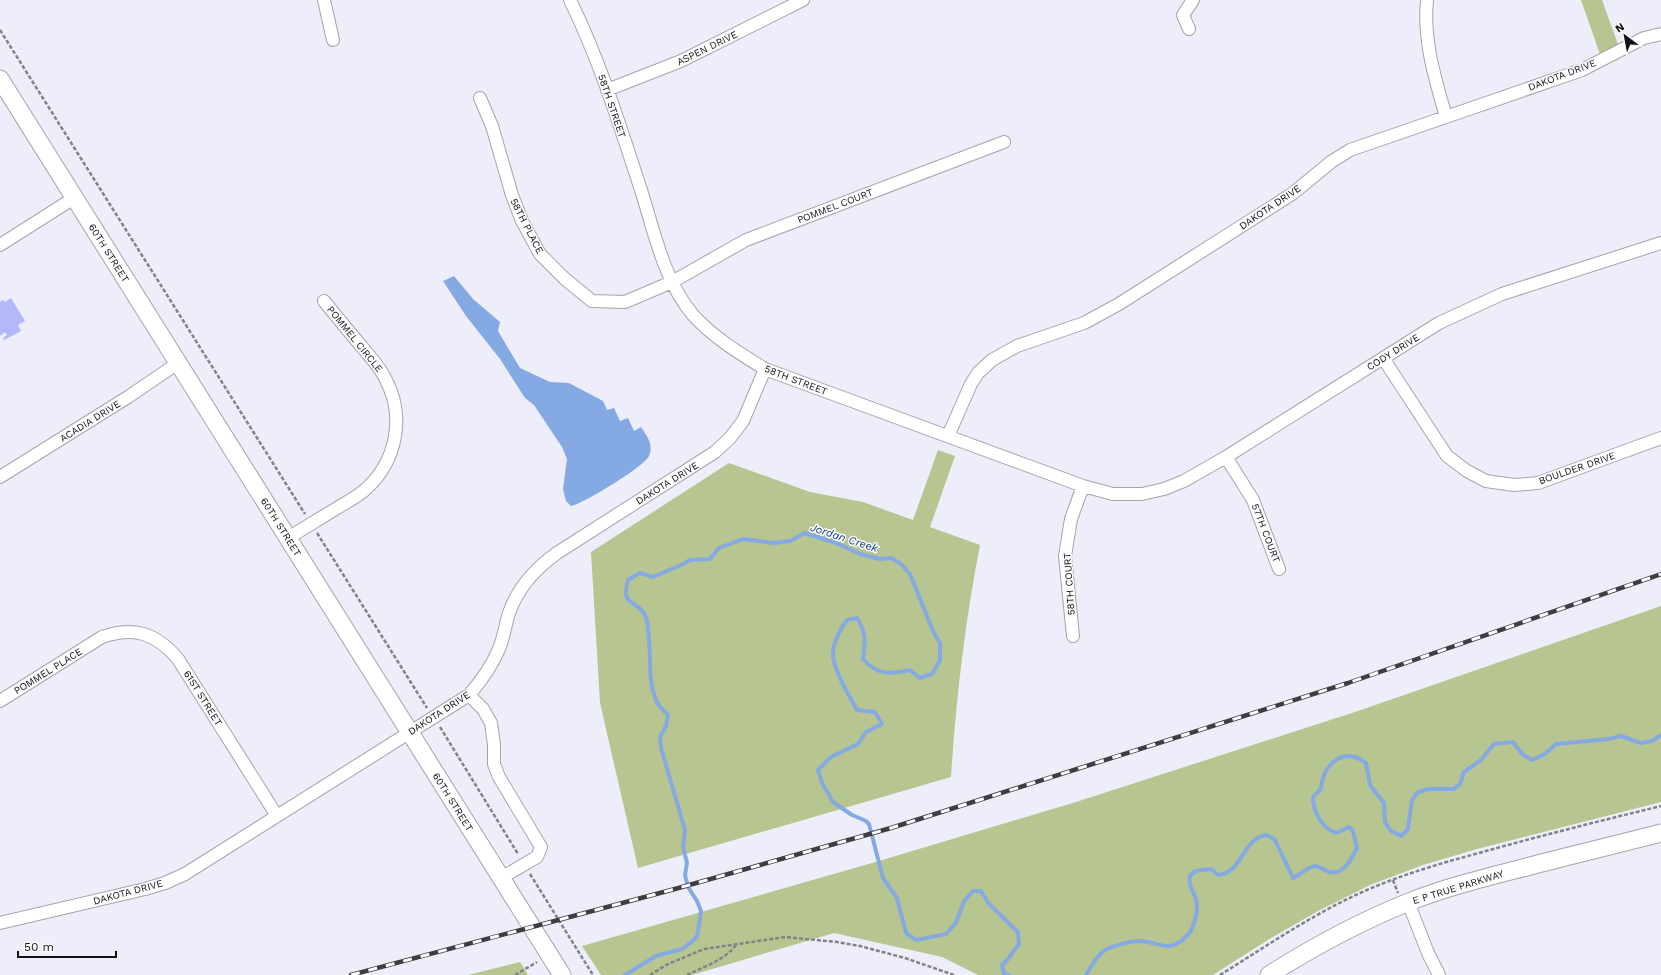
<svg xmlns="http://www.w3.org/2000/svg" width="1661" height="975" font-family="'Work Sans',sans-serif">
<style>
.green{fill:#b7c590}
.water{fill:#85a9e3}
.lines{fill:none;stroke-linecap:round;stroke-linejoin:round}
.stream{stroke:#85a9e3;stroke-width:4}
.building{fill:#b3b8fa}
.street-casing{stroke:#a3a4ae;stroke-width:14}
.secondary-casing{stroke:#a3a4ae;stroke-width:19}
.path{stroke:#82838a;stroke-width:2.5;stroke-dasharray:4 2;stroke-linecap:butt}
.street{stroke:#fff;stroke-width:12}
.secondary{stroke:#fff;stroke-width:17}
.rail-casing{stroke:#3d3d42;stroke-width:4.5}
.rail{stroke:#fcfcfe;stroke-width:3;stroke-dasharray:9;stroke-linecap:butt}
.labels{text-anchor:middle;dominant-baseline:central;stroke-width:3;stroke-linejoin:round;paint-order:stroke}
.street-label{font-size:10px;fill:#111115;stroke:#fcfcfe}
.water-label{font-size:11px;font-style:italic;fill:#103c7f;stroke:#fcfcfe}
</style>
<rect width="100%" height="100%" fill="#edeef9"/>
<path class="green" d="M1581,0H1602L1620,50L1602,60Z
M938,450L955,456L930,527L980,545C965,622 956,699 951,777L638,868L600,703L591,552L729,463L810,492L863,502L913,520Z
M1661,606V802L1477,849L1423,865L1370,885L1320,910L1271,938L1213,975H978L942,957L834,933L692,975H601L582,946L879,861L1076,802L1358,711Z
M520,962L528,975H468Z"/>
<path class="water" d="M454,276L473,299L500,322L498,331L520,368L550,382L569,383L603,401L607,410L614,408L620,421L628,418L634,431L641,427C647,436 654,445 649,456C645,466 583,504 571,506L566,501L563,489L567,459L562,447L534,405L525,398L500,359L466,316L443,281Z"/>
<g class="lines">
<path class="stream" d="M625,975L656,956L682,949L690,943L697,937L700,919L701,911L697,901L688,887L685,875L687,863L683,847L685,830L661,748L660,737L666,726L668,715C664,711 658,706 656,700C648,682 651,659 649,639C648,632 648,624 646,617C638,598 620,609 628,580L640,573L653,577L681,565L690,560L710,559L719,548L743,539L774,543L790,541L805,533L836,543L860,554L880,559L891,558L901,564L910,574L933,631L940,643V660L932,674L920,678L910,670C889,674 878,676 863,659C865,642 867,634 857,618L847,620C840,630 833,643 833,655C833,669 850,698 857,710L875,712L882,724L866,732L858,744L831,757L818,770L822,783L833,802L852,815L866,821L869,824L883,878L897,898L906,933L916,940L946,934L955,924L965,900L973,891H981L989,904L1018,932L1019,944L1008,959L1002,965L1004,974L1009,975
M1086,975C1092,966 1097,954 1107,949C1117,945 1130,941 1140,941C1150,941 1159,946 1168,946C1178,946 1190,935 1193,926C1196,918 1198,907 1196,899C1193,890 1188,886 1190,876L1195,871L1211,869L1218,875C1243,873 1242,838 1267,835L1275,840L1293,878C1300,875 1308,867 1315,866C1321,866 1324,871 1329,872C1343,876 1352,858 1357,848L1353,831L1349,827L1336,833C1322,828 1313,812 1313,797L1321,789C1323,764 1343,746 1366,763L1370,785L1384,803L1385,822L1391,831L1401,836L1408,829L1412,800L1417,793L1428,789H1454L1460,784L1464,772L1481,760L1494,744L1513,742L1522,754L1532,760L1545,754L1556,744L1609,739L1621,736L1641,743L1652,741L1661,735"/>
</g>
<path class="building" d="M11,298L25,321L18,325L21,331L4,340L3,338L7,335L5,332L0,336V302L3,300L5,302Z"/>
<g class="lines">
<g class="street-casing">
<path id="street" d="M324,0L333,40
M570,0C600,61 620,126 641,190C654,231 664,281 693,315C714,338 739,353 765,369L1083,486L1113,494H1142L1164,489L1184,481L1226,457L1439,323L1502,294L1661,243
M1427,0C1423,41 1435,78 1446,117
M1189,29L1183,15L1193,0
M607,90L681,61L803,0
M480,98L492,126L512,195L522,221L540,254L565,279L592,301L625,302L672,282L746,240L1004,142
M0,245L74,198
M1383,358L1447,456L1467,471L1486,481L1514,485L1538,483L1661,438
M948,436L971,384L978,373L992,360L1017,346L1084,323L1119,304L1292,194L1331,162L1350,150L1582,70L1644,38L1661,34
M1226,457L1253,500L1279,569
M0,477L128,397L178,363
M288,538C304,528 321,518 337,508C347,502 359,496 367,488C397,460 405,416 386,380C381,368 371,358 363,348C350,333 337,317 324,301
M1073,636L1065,556L1071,519L1083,486
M469,695L483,709L491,723L494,745V764L499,777L541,847L537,857L501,878
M0,701L102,637C134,626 156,633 178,659L277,816
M1408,902L1428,953L1439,975
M0,923L145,889L165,883L185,874L469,695C481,681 491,668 498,651C504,639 505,625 509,613C518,587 536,568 557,553L715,452L730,438L743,421L765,369"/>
</g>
<g class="secondary-casing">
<path id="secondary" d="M0,79L562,975
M1269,975C1313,947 1359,922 1409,902C1449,886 1492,876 1534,865C1576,854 1619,844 1661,833"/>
</g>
<path class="path" d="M0,30L305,514
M317,533L427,708
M440,727L518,854
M530,874L593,975
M1393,880L1398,893
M515,975L537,962
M650,975L666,965L704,949L785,937L837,942L860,946L905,958L954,975
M687,975C703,967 725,960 736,945
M1220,975C1265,947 1310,916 1358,894C1397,876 1438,864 1479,853C1539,836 1600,821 1661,806"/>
<use href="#street" class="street"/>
<use href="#secondary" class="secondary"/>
<g class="rail-casing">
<path id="rail" d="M351,975L675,889L891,828L1348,683L1661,574"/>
</g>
<use href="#rail" class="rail"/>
</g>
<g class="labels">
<g class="street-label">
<text transform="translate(707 48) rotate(-26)">ASPEN DRIVE</text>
<text transform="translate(1562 75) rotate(-21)">DAKOTA DRIVE</text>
<text transform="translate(612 106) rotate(71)">58TH STREET</text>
<text transform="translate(835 206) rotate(-21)">POMMEL COURT</text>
<text transform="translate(1270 207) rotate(-34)">DAKOTA DRIVE</text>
<text transform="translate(527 226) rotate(63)">58TH PLACE</text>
<text transform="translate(109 253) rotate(58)">60TH STREET</text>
<text transform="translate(355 339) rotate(51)">POMMEL CIRCLE</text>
<text transform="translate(1393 352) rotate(-32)">CODY DRIVE</text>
<text transform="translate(796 380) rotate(21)">58TH STREET</text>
<text transform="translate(90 421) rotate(-32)">ACADIA DRIVE</text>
<text transform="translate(1577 468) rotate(-19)">BOULDER DRIVE</text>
<text transform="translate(667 483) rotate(-32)">DAKOTA DRIVE</text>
<text transform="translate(281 527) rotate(58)">60TH STREET</text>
<text transform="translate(1266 533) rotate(69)">57TH COURT</text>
<text transform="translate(1069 584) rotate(-94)">58TH COURT</text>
<text transform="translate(48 671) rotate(-32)">POMMEL PLACE</text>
<text transform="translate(203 698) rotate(58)">61ST STREET</text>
<text transform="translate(439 713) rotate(-33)">DAKOTA DRIVE</text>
<text transform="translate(453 802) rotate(58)">60TH STREET</text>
<text transform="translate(1458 887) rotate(-17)">E P TRUE PARKWAY</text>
<text transform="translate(128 892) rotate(-15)">DAKOTA DRIVE</text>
</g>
<g class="water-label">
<text transform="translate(844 538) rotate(18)">Jordan Creek</text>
</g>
</g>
<g transform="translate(1625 36) rotate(328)" stroke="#fcfcfe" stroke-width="3" paint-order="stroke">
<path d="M0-3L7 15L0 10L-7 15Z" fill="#111115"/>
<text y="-6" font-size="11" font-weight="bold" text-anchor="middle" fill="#111115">N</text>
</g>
<path d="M18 951v6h98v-6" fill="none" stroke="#111115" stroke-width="2"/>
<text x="24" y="951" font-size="12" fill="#111115" stroke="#fcfcfe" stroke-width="3" paint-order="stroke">50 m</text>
</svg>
